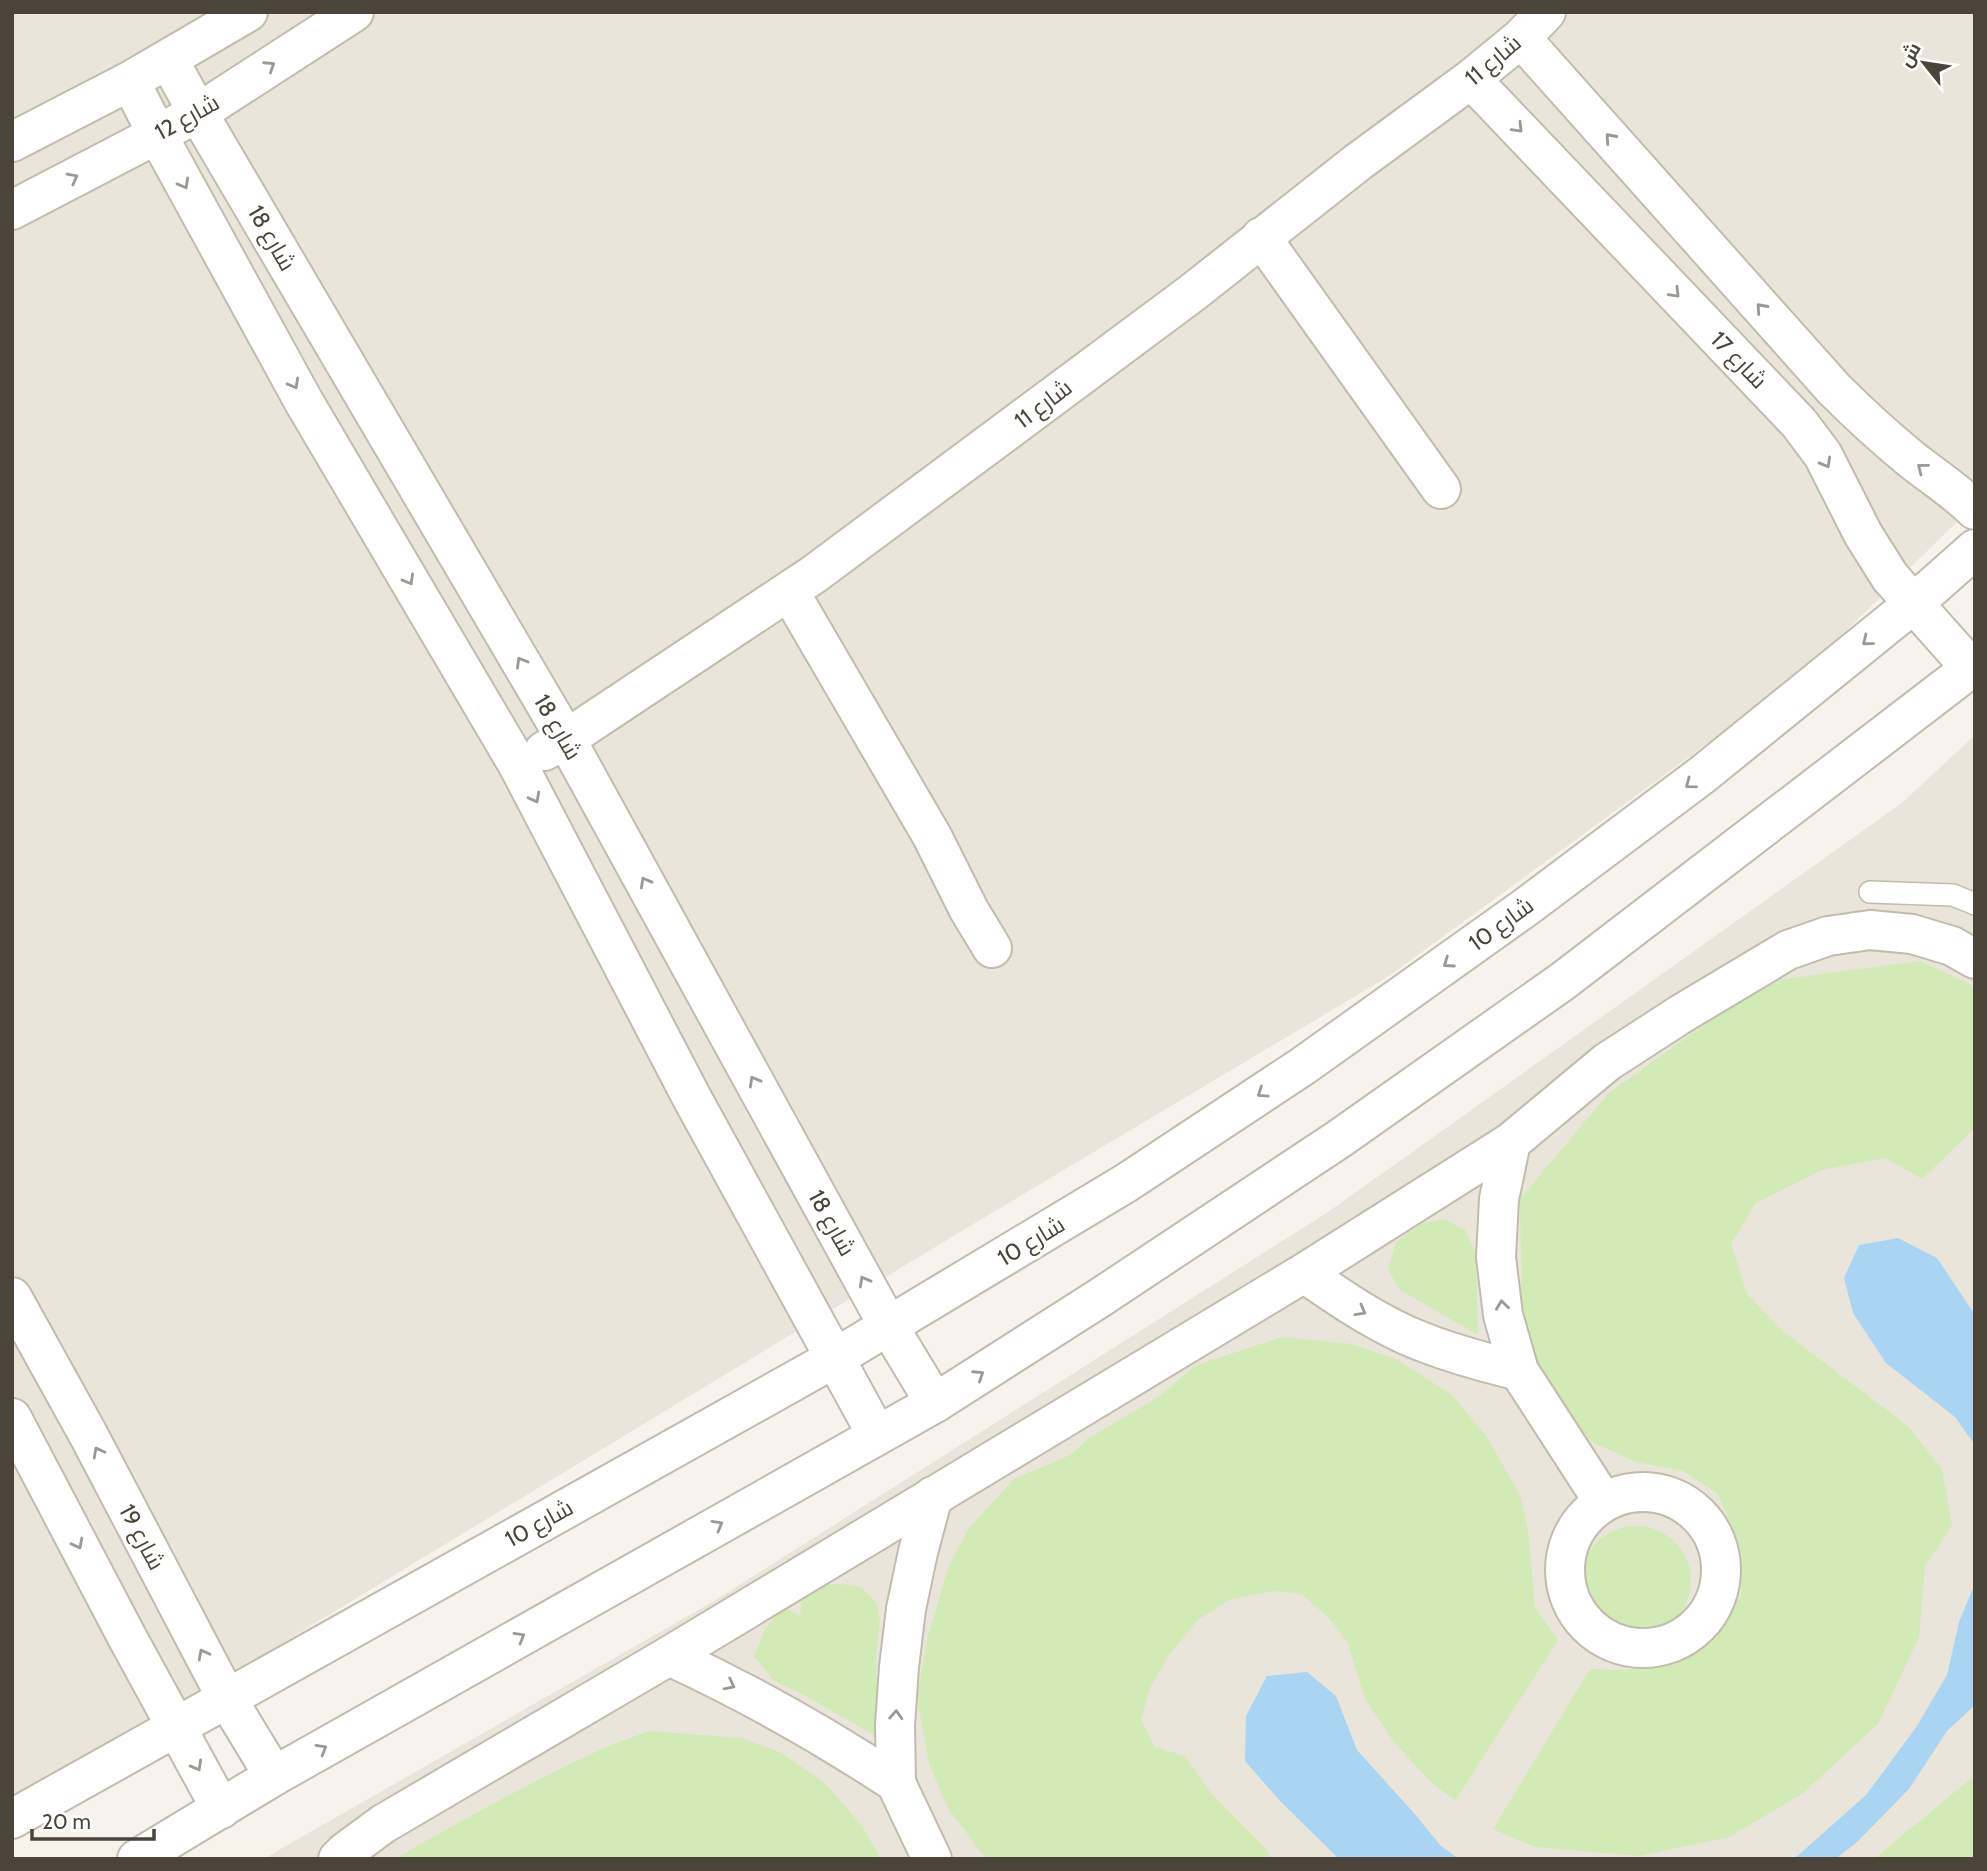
<svg xmlns="http://www.w3.org/2000/svg" width="1987" height="1871" font-family="Cabin,Cairo,sans-serif">
<style>
.residential{fill:#eae5da}
.green{fill:#d2eab5}
.water{fill:#a9d4f2}
.lines{fill:none;stroke-linecap:round;stroke-linejoin:round}
.service-casing{stroke:#c2bbae;stroke-width:24}
.minor-casing{stroke:#c2bbae;stroke-width:42}
.tertiary-casing{stroke:#c2bbae;stroke-width:42}
.service{stroke:#fff;stroke-width:21}
.minor{stroke:#fff;stroke-width:38}
.tertiary{stroke:#fff;stroke-width:38}
.oneway{stroke:#9c9892}
.labels{text-anchor:middle;dominant-baseline:central;stroke-width:7;stroke-linejoin:round;paint-order:stroke}
.street-label{font-size:23px;fill:#4b4439;stroke:#fff}
</style>
<rect width="100%" height="100%" fill="#f6f3ec"/>
<path class="residential" d="M12,12H1975V504L1800,676L1389,976L965,1229L12,1807Z
M1975,735V1859H263L714,1601L1328,1212L1902,803Z"/>
<path class="green" d="M1920,961L1968,983L1975,988V1128L1922,1179L1885,1158L1822,1170L1756,1203L1731,1244L1747,1294L1784,1332L1908,1426L1942,1469L1952,1526L1925,1566L1919,1637L1878,1724L1802,1794L1729,1837L1640,1856L1535,1847L1493,1829L1590,1669L1618,1670L1674,1665L1710,1641L1741,1595L1739,1545L1718,1494L1683,1471L1636,1462L1579,1436L1541,1386L1522,1322L1520,1199L1609,1093L1764,982Z
M1445,1219L1465,1230L1476,1255L1478,1335L1400,1290L1388,1270L1396,1242L1423,1223Z
M1282,1337L1352,1344L1396,1359L1452,1395L1487,1437L1520,1495L1528,1529L1535,1608L1558,1640L1455,1801L1429,1780L1394,1742L1365,1699L1348,1643L1329,1618L1301,1594L1275,1591L1231,1599L1198,1620L1168,1656L1150,1688L1141,1720L1155,1747L1185,1756L1211,1793L1265,1848L1272,1859H986L948,1808L929,1764L917,1697L928,1636L948,1568L969,1528L1014,1479L1070,1455L1089,1438L1160,1396L1194,1366Z
M1581 1581a55 55 0 1 1 110 0a55 55 0 1 1-110 0Z
M821,1584H841L861,1587L876,1602L880,1621L876,1657L878,1737L800,1693L774,1681L754,1656L765,1629L783,1606L800,1616L802,1597Z
M650,1731L741,1738L780,1752L825,1783L862,1826L881,1859H395C435,1835 476,1813 517,1791C560,1768 604,1746 650,1731Z
M1975,1775V1859H1874Z"/>
<path class="water" d="M1898,1238L1937,1258L1975,1315V1445L1955,1417L1886,1363L1853,1313L1844,1278L1859,1245Z
M1975,1583V1705L1947,1731L1909,1789L1855,1844L1835,1859H1794L1866,1795L1915,1729L1947,1675L1959,1622Z
M1307,1672L1336,1696L1357,1750L1413,1812L1441,1846L1459,1859H1337L1335,1855L1280,1801L1245,1761L1246,1716L1267,1676Z"/>
<g class="lines">
<g class="service-casing">
<path id="service" d="M1870,892L1953,895L1975,904"/>
</g>
<g class="minor-casing">
<path id="minor" d="M1521,38L1834,389C1859,414 1884,437 1911,459C1932,476 1956,491 1975,510
M168,59L198,113L566,739L889,1327L935,1403
M1471,79L1799,423L1823,455L1863,534L1890,577L1971,668
M130,81L157,134L304,402L518,765L692,1098L877,1435
M12,142L130,81L248,12
M12,210L198,113L354,12
M1261,237L1441,489
M789,591L932,836L969,910L992,948
M544,751L566,739L813,575L1192,293L1358,162L1471,79L1521,38L1546,12
M1511,1142L1499,1199L1496,1257L1503,1315L1519,1371L1603,1501
M1304,1273C1337,1296 1369,1318 1406,1335C1442,1351 1480,1361 1519,1371
M12,1297L89,1436L226,1697L274,1776
M12,1418L127,1637L221,1809
M1565 1570a78 78 0 1 1 156 0a78 78 0 1 1-156 0Z
M669,1656C749,1693 822,1734 896,1783
M338,1859L345,1852L383,1824L669,1656L1304,1273L1511,1142L1607,1062L1681,1014L1788,950L1828,936L1870,930L1912,934L1952,946L1975,959
M932,1859L896,1783L895,1725L899,1667L906,1609L918,1552L933,1496"/>
</g>
<g class="tertiary-casing">
<path id="tertiary" d="M12,1819L835,1358L1126,1183L1303,1066L1526,907L1702,775L1913,604L1975,549
M137,1859L274,1776L935,1403L1101,1297L1339,1139L1563,981L1975,665"/>
</g>
<use href="#service" class="service"/>
<use href="#minor" class="minor"/>
<use href="#tertiary" class="tertiary"/>
</g>
<defs><path id="oneway-chevron" d="M-2-3.5L2.5 0L-2 3.5" fill="none" stroke-width="1.6" stroke-linecap="round" stroke-linejoin="round" transform="scale(1.75)"/></defs>
<g class="oneway">
<use href="#oneway-chevron" transform="translate(270 66) rotate(-33)"/>
<use href="#oneway-chevron" transform="translate(1518 128) rotate(46)"/>
<use href="#oneway-chevron" transform="translate(1610 138) rotate(-132)"/>
<use href="#oneway-chevron" transform="translate(73 178) rotate(-28)"/>
<use href="#oneway-chevron" transform="translate(184 184) rotate(61)"/>
<use href="#oneway-chevron" transform="translate(1675 293) rotate(46)"/>
<use href="#oneway-chevron" transform="translate(1761 308) rotate(-132)"/>
<use href="#oneway-chevron" transform="translate(294 384) rotate(61)"/>
<use href="#oneway-chevron" transform="translate(1826 463) rotate(61)"/>
<use href="#oneway-chevron" transform="translate(1922 468) rotate(-142)"/>
<use href="#oneway-chevron" transform="translate(409 580) rotate(60)"/>
<use href="#oneway-chevron" transform="translate(1867 641) rotate(141)"/>
<use href="#oneway-chevron" transform="translate(521 662) rotate(-120)"/>
<use href="#oneway-chevron" transform="translate(1690 784) rotate(143)"/>
<use href="#oneway-chevron" transform="translate(535 798) rotate(62)"/>
<use href="#oneway-chevron" transform="translate(645 882) rotate(-119)"/>
<use href="#oneway-chevron" transform="translate(1448 963) rotate(145)"/>
<use href="#oneway-chevron" transform="translate(754 1081) rotate(-119)"/>
<use href="#oneway-chevron" transform="translate(1262 1093) rotate(146)"/>
<use href="#oneway-chevron" transform="translate(864 1281) rotate(-119)"/>
<use href="#oneway-chevron" transform="translate(1502 1305) rotate(-97)"/>
<use href="#oneway-chevron" transform="translate(1361 1311) rotate(29)"/>
<use href="#oneway-chevron" transform="translate(979 1375) rotate(-33)"/>
<use href="#oneway-chevron" transform="translate(98 1452) rotate(-118)"/>
<use href="#oneway-chevron" transform="translate(718 1525) rotate(-30)"/>
<use href="#oneway-chevron" transform="translate(78 1544) rotate(62)"/>
<use href="#oneway-chevron" transform="translate(520 1637) rotate(-30)"/>
<use href="#oneway-chevron" transform="translate(203 1654) rotate(-118)"/>
<use href="#oneway-chevron" transform="translate(730 1685) rotate(27)"/>
<use href="#oneway-chevron" transform="translate(896 1715) rotate(-87)"/>
<use href="#oneway-chevron" transform="translate(322 1749) rotate(-30)"/>
<use href="#oneway-chevron" transform="translate(197 1766) rotate(61)"/>
</g>
<g class="labels">
<g class="street-label">
<text transform="translate(1493 60) rotate(-40)">شارع 11</text>
<text transform="translate(187 117) rotate(-29)">شارع 12</text>
<text transform="translate(272 238) rotate(60)">شارع 18</text>
<text transform="translate(1739 360) rotate(46)">شارع 17</text>
<text transform="translate(1043 404) rotate(-37)">شارع 11</text>
<text transform="translate(558 727) rotate(60)">شارع 18</text>
<text transform="translate(1501 924) rotate(-36)">شارع 10</text>
<text transform="translate(832 1223) rotate(61)">شارع 18</text>
<text transform="translate(1031 1241) rotate(-31)">شارع 10</text>
<text transform="translate(539 1523) rotate(-29)">شارع 10</text>
<text transform="translate(142 1537) rotate(62)">شارع 19</text>
</g>
</g>
<rect width="1987" height="1871" fill="none" stroke="#4b4439" stroke-width="28"/>
<g transform="translate(1924 63) rotate(300)" stroke="#ffffff" stroke-width="5" paint-order="stroke">
<path d="M0-5L12 26L0 18L-12 26Z" fill="#4b4439"/>
<text y="-10" font-size="19" font-weight="bold" text-anchor="middle" fill="#4b4439">ش</text>
</g>
<path d="M32 1829v10h122v-10" fill="none" stroke="#4b4439" stroke-width="3.5"/>
<text x="42" y="1829" font-size="21" fill="#4b4439" stroke="#ffffff" stroke-width="5" paint-order="stroke">20 m</text>
</svg>
